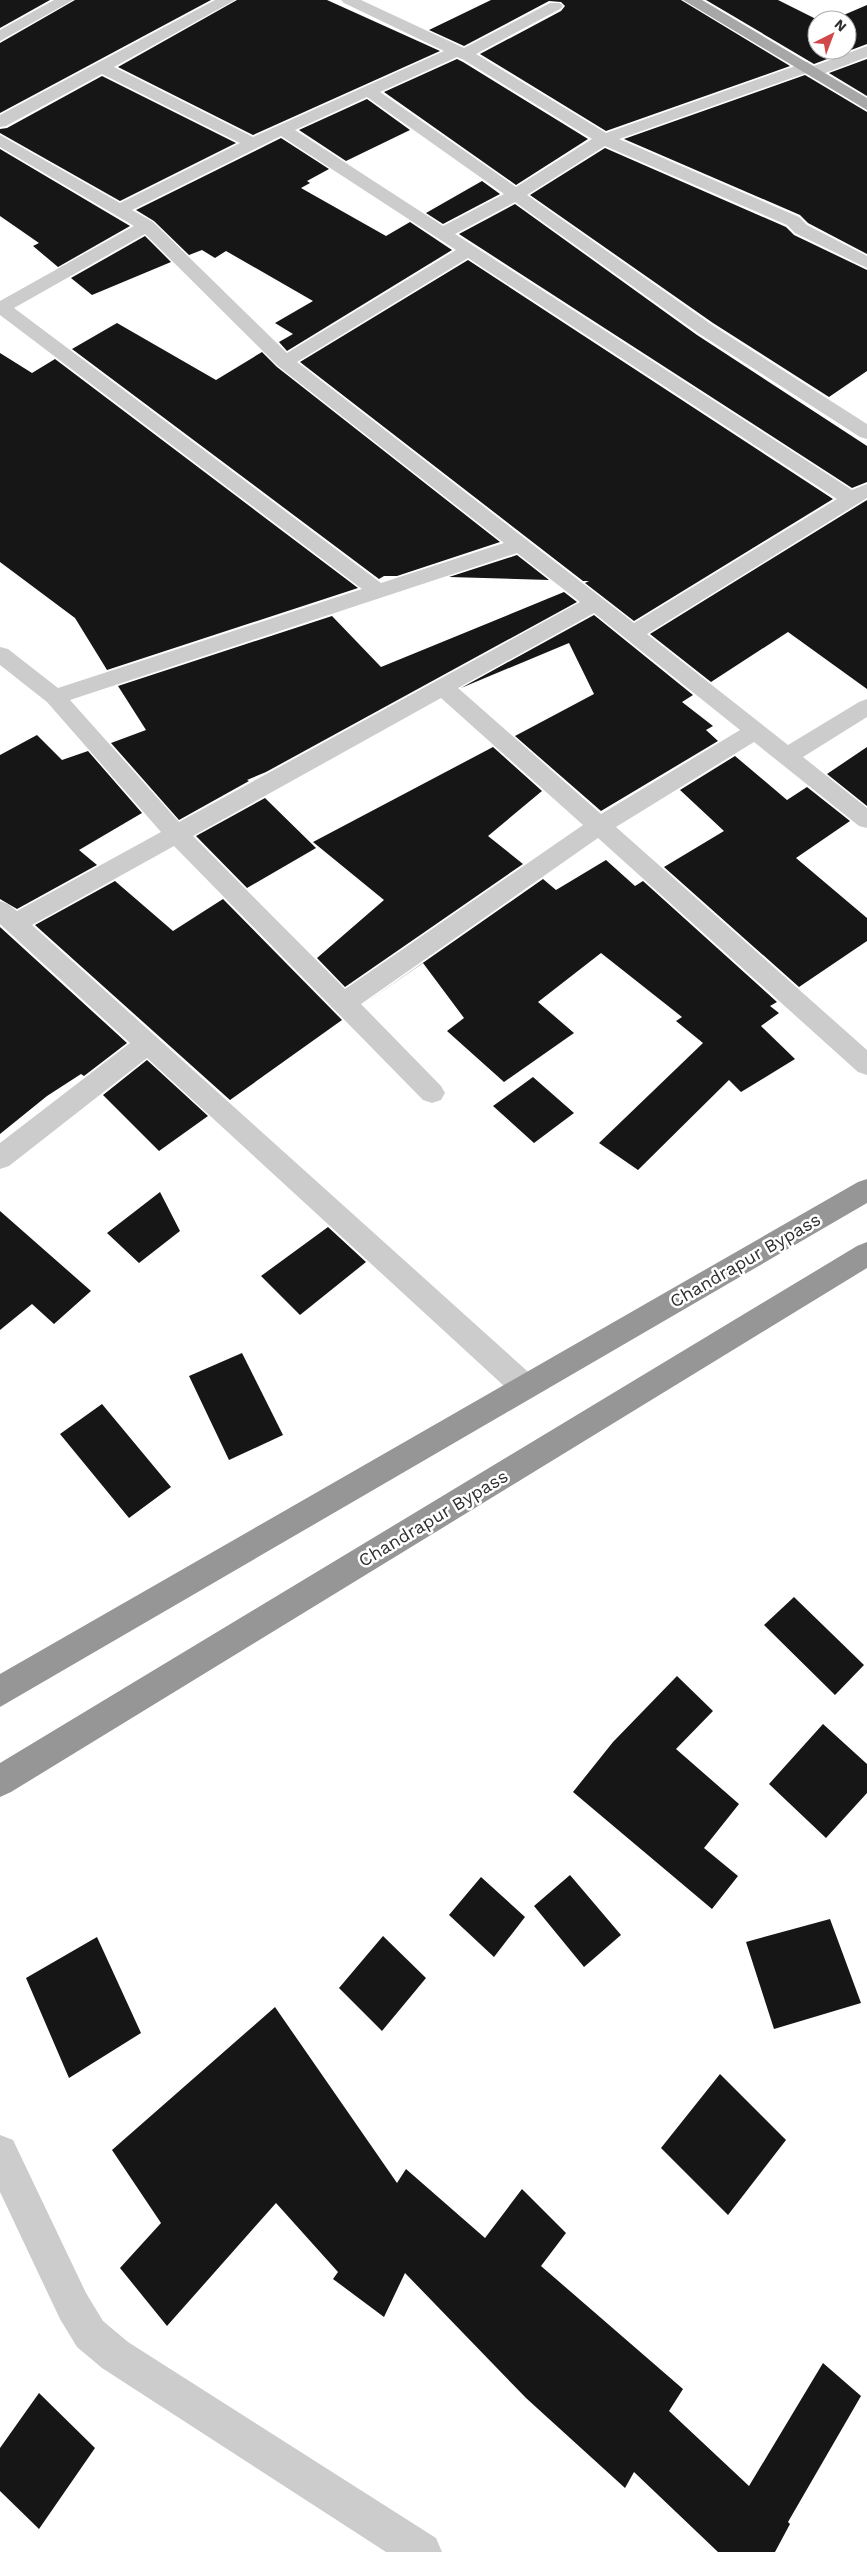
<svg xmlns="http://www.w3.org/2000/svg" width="867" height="2552" font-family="'Work Sans',sans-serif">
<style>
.building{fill:#161616}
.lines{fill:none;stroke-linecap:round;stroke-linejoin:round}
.minor{fill:#ccc;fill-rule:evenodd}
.major{fill:#a7a7a7;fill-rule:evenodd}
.highway{fill:#969696;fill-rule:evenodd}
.labels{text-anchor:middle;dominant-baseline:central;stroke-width:5;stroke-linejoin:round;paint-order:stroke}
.street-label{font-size:18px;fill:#2f2f2f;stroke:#fff}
</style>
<rect width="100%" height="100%" fill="#fff"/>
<path class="building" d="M0,0H50L0,28Z
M75,0H211L0,113V43Z
M237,0H327L440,51L253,135L118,67Z
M491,0H681L790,66L606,131L480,54L561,11L565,6L561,2L549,1L464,46L429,30Z
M706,0H778L818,20L817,50H847V20H832L867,5V44L814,64Z
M457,59L463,62L588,139L516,185L384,92Z
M867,59V96L829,73Z
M805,75L867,112V254L808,223L800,215L624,139Z
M102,76L236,143L120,201L0,133V129L7,128Z
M367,99L410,130L346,161L299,130Z
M281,138L329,169L307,181L310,183L301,188L386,236L410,222L452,250L287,351L279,342L293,334L275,323L313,301L226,251L215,258L202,250L189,255L154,221L136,210Z
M605,148L786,227L794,235L867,270V371L829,397L713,323L530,195Z
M0,149L130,226L58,267L33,246L39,243L0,216Z
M482,181L500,194L443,224L426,213Z
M515,204L697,335L867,446V482L852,488L459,234Z
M145,236L171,262L92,295L71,278Z
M468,260L833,499L634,621L585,583L589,581H583L300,362Z
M117,323L216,380L262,352L277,367L500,542L397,576H384L379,579L72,349Z
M0,353L32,373L55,359L358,588L107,670L75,618L0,562Z
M867,500V689L788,632L711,682L650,634Z
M517,555L549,580L449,577Z
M564,592L577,602L266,772L247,780L249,781L179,820L111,743L146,730L118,686L332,616L381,667Z
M594,615L693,695L682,702L713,726L706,730L718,741L601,811L515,736L594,694L569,643L461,688Z
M37,735L62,760L88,751L142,813L79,850L97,865L17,909L0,899V755Z
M493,747L542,791L488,836L523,864L345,987L317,958L384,900L313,842Z
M867,747V806L827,774Z
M735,756L787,800L807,787L850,821L796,858L867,918V941L799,987L664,867L724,831L680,790Z
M265,798L316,848L247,888L196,836Z
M606,860L635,886L643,881L777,1002L770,1006L779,1013L761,1026L795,1059L741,1092L729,1080L638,1170L599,1143L703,1043L676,1021L682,1017L601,953L538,1002L574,1033L504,1082L447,1031L464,1018L423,963L364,1004L543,879L556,890Z
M115,881L173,931L223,899L342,1020L230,1100L35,925Z
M0,927L127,1043L84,1076L81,1074L47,1096L0,1134Z
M147,1060L208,1116L159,1151L103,1095Z
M533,1077L574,1113L534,1143L493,1106Z
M160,1192L180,1231L139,1263L107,1233Z
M0,1211L91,1291L54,1324L32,1304L0,1330Z
M328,1227L366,1262L300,1315L261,1276Z
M242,1353L283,1435L229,1460L189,1376Z
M102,1404L171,1487L129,1518L60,1434Z
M794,1597L864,1665L835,1695L764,1625Z
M677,1676L713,1711L676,1749L739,1804L704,1848L738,1876L712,1909L573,1792L613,1742Z
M823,1724L867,1764V1793L826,1838L769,1784Z
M570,1875L621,1935L584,1967L534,1906Z
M481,1877L525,1917L494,1957L449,1915Z
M830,1919L861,2003L774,2029L746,1942Z
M383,1936L426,1978L382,2031L339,1988Z
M97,1937L141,2033L69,2078L26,1978Z
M275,2007L397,2183L406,2169L485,2238L522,2189L566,2233L541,2266L683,2389L669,2411L749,2486L823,2363L861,2396L788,2522L790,2524L775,2552H718L634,2472L625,2488L526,2398L405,2273L384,2317L333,2279L338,2272L276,2203L167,2326L120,2268L161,2223L112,2150Z
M720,2074L786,2140L728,2215L661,2148Z
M39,2393L95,2448L39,2529L0,2491V2448Z"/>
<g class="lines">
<path class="minor" d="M54,0H73L0,41V30Z
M215,0H235L114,67L253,137L444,51L344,3L341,0H361L464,48L550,3H560L563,6L560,9L476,54L606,133L801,64L807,62L814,66L867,46V57L820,75L814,77L806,73L619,139L799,217L807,225L867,256V268L795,233L787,225L605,146L527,195L712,325L867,424V439L860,437L698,333L515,202L455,234L852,490L867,484V498L647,634L788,745L859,702L867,699V717L803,757L867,808V828L859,826L754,742L616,827L867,1050V1075L858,1072L598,838L361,1004L441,1086L445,1093L441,1100L432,1103L423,1100L174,846L32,925L535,1378L539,1387L535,1396L525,1400L515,1396L147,1058L9,1166L0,1169V1143L130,1043L0,924V901L8,904L17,911L161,832L47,702L0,665V647L8,649L58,688L362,589L0,315V301L134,226L0,147V135L120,203L240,143L102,74L6,126L0,127V115ZM457,57L464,60L592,139L516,187L380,92ZM367,97L504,194L443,226L295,130ZM281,136L456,250L287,353L153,222L132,210ZM145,234L278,366L504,543L381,583L14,308ZM468,258L837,499L634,623L297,362ZM517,553L580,602L179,822L70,700ZM594,613L740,730L601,814L458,688ZM441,698L583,825L345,989L193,836Z
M0,2135L13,2140L86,2293L103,2321L128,2342L436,2538L442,2552H386L102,2368L77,2347L60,2319L0,2192Z"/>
<path class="major" d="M683,0H702L867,98V110Z"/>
<path class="highway" d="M867,1179V1203L0,1707V1674L858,1182Z
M867,1242V1268L11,1792L0,1797V1763L857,1246Z"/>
</g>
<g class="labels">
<g class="street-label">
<text transform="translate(745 1260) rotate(-30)">Chandrapur Bypass</text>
<text transform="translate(433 1518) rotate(-31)">Chandrapur Bypass</text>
</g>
</g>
<g transform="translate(832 35) rotate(42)"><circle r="24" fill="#ffffff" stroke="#acacac"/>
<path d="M0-4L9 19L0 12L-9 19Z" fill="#d1474a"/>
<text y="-8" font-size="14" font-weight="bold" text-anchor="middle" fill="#2f2f2f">N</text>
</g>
</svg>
